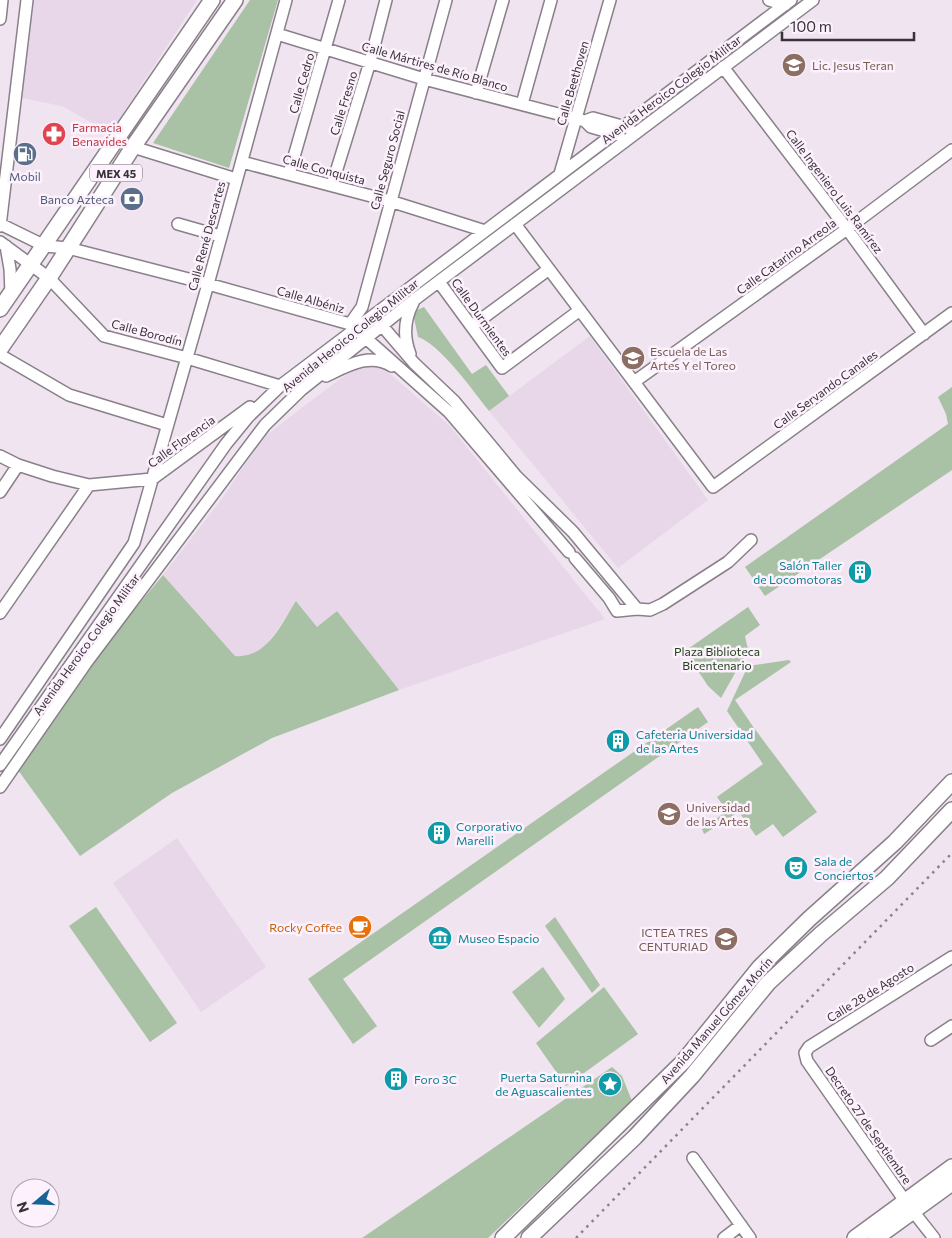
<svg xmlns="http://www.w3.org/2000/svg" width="952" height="1238" font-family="Commissioner,sans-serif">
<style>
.built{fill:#e8d7e9}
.green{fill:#a9c1a4}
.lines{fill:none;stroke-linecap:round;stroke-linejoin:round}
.minor-casing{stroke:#89808a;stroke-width:14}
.major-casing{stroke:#89808a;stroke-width:18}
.minor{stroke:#fff;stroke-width:11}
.major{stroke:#fff;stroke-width:15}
.rail{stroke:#8b838b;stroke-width:2.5;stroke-dasharray:2.5 5;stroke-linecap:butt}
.labels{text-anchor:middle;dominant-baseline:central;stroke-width:5;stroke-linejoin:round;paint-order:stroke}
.shield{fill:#fcf1fd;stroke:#726c72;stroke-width:1}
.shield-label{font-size:11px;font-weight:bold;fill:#373337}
.education-label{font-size:12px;fill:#785e54;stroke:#fcf1fd;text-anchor:start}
.street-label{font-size:12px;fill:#373337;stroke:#fcf1fd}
.health-label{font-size:12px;fill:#be3a42;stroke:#fcf1fd;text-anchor:start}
.service-label{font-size:12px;fill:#4e5e75;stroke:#fcf1fd}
.culture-label{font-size:12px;fill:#0d838f;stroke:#fcf1fd;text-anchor:start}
.park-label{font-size:12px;fill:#1f4318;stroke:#fcf1fd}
.food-label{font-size:12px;fill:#c56008;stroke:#fcf1fd;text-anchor:end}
</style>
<rect width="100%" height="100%" fill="#efe4ef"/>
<path class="built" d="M28,0H197L110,133L62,106L17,97Z
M590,336L708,500L618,568L489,411Z
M380,365L449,425L605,619L399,690L337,611L317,627L297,601L268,643L262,649L251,654L244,657L235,656L163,575L224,496L249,458L267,435L304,406L354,369L361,366Z
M177,838L266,967L201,1012L113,883Z"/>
<path class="green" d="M250,0H278L229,168L153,143Z
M424,307L472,374L486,365L509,396L489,411C474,392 440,344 418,337L414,318L417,310Z
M952,387V470L765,596L745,567L948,424L946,414L938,397Z
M163,575L235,656C267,659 282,623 296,601L317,627L337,611L399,690L272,738L172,793L80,856L18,770L104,646Z
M748,607L760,625L745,636L748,650L721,698L708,686L685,651Z
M789,660L791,662L735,700L754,728L817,812L783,837L773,824L756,836L739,812L704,834L702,829L727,811L717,797L763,764L727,711L748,666Z
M698,707L708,722L343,979L377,1026L353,1044L308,979Z
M96,907L177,1023L150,1042L69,926Z
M555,917L600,985L592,993L545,926Z
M543,967L565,999L539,1028L512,992Z
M604,987L638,1034L566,1086L536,1043Z
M612,1067L622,1076L632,1101L488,1238H362Z"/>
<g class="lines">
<g class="minor-casing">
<path id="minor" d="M769,0L785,5
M0,19L2,0
M277,34L424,79L585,121L591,127L619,135
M723,67L847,229L924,334
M476,93L503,0
M522,104L551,0
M585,121L593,118L629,128
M133,147L236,179
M242,162L390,201L485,231
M289,174L339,0
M560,174L610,0
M332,185L370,62L386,0
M0,224L45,246L68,248L208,284L350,324L449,412L569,552
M178,224L220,236
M515,224L713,487L952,313
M0,226L27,0
M0,242L49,278L104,336L187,358L280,386
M6,246L10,269L11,293
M439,282L502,368L580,310
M378,321L414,363L454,401L516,476L573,532L637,609
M350,324L362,307L446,0
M472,326L549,269
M410,354C403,336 404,320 413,303
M0,355L69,395L167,425
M326,376C347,366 370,352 392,366
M634,382L847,229L952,150
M0,456L18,465L52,476L89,485L152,479L250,407
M0,492L18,465
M575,558L609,598L617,611L637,609L650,610L663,604L728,562L751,540
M0,613L89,485
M0,739L134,543L208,284L286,0
M0,765L226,444L248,417L280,386L791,0
M0,787L86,663L265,425L301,390L414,300L813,0
M931,1040L952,1026
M693,1158L750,1238
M724,1238L741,1225
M934,1238L905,1201L807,1061L805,1053L809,1047L952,957"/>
</g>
<g class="major-casing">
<path id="major" d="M0,309L212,0
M0,349L49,278L133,147L235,0
M503,1238L683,1062L760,967L809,919L895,842L952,782
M529,1238L635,1137L692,1076L768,983L821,934L887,878L952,810
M855,1238L952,1167
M876,1238L952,1183"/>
</g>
<use href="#minor" class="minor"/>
<use href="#major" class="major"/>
<path class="rail" d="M576,1238L952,853"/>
</g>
<defs>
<g id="school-disc" transform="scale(1.25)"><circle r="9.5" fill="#8d6e63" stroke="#fcf1fd"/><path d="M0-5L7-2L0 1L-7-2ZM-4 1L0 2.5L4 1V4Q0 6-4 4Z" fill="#fff"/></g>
<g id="pharmacy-disc" transform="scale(1.25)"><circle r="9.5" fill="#e0444e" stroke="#fcf1fd"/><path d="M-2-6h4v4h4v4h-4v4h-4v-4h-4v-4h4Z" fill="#fff"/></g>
<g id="fuel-disc" transform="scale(1.25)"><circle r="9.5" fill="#5c6f8a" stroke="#fcf1fd"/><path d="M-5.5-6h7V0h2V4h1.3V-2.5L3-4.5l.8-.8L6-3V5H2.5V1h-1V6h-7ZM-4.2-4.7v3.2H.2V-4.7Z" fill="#fff"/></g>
<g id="bank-disc" transform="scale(1.25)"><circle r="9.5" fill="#5c6f8a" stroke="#fcf1fd"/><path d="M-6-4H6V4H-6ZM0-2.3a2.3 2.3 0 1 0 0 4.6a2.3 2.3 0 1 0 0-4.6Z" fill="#fff"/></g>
<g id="building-disc" transform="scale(1.25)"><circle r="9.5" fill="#0f9aa8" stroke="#fcf1fd"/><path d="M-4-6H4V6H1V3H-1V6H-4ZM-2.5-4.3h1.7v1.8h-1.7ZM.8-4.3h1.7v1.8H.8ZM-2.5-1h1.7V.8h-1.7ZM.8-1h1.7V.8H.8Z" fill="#fff"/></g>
<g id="university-disc" transform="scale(1.25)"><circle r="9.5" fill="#8d6e63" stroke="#fcf1fd"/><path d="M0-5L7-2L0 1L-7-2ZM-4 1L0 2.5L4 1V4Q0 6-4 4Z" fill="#fff"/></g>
<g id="theatre-disc" transform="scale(1.25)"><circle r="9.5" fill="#0f9aa8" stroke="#fcf1fd"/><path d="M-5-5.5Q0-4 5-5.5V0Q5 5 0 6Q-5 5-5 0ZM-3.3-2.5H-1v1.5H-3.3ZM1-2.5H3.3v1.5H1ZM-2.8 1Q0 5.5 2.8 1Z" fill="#fff"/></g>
<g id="cafe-disc" transform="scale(1.25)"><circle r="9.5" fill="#e8710a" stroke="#fcf1fd"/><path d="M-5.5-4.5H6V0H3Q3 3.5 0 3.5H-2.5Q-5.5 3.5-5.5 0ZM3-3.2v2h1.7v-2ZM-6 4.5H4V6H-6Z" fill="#fff"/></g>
<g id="museum-disc" transform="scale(1.25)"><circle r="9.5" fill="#0f9aa8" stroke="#fcf1fd"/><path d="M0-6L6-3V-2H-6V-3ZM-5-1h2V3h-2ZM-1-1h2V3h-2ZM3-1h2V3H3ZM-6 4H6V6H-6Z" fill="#fff"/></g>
<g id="sight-disc" transform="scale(1.25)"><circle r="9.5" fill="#0f9aa8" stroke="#fcf1fd"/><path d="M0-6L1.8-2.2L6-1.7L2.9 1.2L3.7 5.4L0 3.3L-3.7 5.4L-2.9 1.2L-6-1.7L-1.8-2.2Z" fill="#fff"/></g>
</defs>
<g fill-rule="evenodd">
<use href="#school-disc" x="794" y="65"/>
<use href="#pharmacy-disc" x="54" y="134"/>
<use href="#fuel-disc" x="25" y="154"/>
<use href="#bank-disc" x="132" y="199"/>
<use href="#school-disc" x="633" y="358"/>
<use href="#building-disc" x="860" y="572"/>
<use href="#building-disc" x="618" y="741"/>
<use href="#university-disc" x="669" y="814"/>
<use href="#building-disc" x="439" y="833"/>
<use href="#theatre-disc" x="796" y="868"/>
<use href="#cafe-disc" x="360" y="927"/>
<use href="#museum-disc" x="440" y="938"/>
<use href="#school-disc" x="726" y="939"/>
<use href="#building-disc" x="396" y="1079"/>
<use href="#sight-disc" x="610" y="1084"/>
</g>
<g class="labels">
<rect class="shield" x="90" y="164.5" width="52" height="17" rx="4"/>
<g class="shield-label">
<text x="116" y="173">MEX 45</text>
</g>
<g class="education-label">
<text x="812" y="65">Lic. Jesus Teran</text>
<text x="650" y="351">Escuela de Las<tspan x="650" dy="14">Artes Y el Toreo</tspan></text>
<text x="686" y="807">Universidad<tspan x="686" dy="14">de las Artes</tspan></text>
<text x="708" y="932" text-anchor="end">ICTEA TRES<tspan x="708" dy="14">CENTURIAD</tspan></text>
</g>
<g class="street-label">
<text transform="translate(435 66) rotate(16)">Calle Mártires de Río Blanco</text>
<text transform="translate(301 83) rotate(-74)">Calle Cedro</text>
<text transform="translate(572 83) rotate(-74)">Calle Beethoven</text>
<text transform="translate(671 89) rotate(-37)">Avenida Heroico Colegio Militar</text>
<text transform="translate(343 103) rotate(-73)">Calle Fresno</text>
<text transform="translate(387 160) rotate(-75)">Calle Seguro Social</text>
<text transform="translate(324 169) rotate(15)">Calle Conquista</text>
<text transform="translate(835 191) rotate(53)">Calle Ingeniero Luis Ramírez</text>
<text transform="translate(206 236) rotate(-75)">Calle René Descartes</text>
<text transform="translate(786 256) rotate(-36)">Calle Catarino Arreola</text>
<text transform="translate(311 299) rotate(16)">Calle Albéniz</text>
<text transform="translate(482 317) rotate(54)">Calle Durmientes</text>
<text transform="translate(147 332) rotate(15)">Calle Borodín</text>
<text transform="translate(350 335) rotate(-39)">Avenida Heroico Colegio Militar</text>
<text transform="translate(825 389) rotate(-36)">Calle Servando Canales</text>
<text transform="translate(181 441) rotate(-36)">Calle Florencia</text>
<text transform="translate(86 644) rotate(-54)">Avenida Heroico Colegio Militar</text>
<text transform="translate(870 992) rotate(-32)">Calle 28 de Agosto</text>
<text transform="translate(716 1020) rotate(-49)">Avenida Manuel Gómez Morín</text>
<text transform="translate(869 1125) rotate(55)">Decreto 27 de Septiembre</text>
</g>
<g class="health-label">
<text x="72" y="127">Farmacia<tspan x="72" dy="14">Benavides</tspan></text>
</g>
<g class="service-label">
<text x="25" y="176">Mobil</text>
<text x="114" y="199" text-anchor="end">Banco Azteca</text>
</g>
<g class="culture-label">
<text x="842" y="565" text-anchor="end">Salón Taller<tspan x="842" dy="14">de Locomotoras</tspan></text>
<text x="636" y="734">Cafeteria Universidad<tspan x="636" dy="14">de las Artes</tspan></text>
<text x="456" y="826">Corporativo<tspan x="456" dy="14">Marelli</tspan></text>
<text x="814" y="861">Sala de<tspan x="814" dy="14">Conciertos</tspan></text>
<text x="458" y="938">Museo Espacio</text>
<text x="592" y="1077" text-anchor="end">Puerta Saturnina<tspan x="592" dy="14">de Aguascalientes</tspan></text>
<text x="414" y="1079">Foro 3C</text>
</g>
<g class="park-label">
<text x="717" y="651">Plaza Biblioteca<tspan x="717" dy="14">Bicentenario</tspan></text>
</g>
<g class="food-label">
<text x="342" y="927">Rocky Coffee</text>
</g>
</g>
<g transform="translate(35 1203) rotate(251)"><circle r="24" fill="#fcf1fd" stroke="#ada5ae"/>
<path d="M0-4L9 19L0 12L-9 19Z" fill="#186295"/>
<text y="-8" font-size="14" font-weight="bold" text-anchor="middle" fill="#373337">N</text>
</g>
<path d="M782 32v8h132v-8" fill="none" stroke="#373337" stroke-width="2.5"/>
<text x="790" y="32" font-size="15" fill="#373337" stroke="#fcf1fd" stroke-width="4" paint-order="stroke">100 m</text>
</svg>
